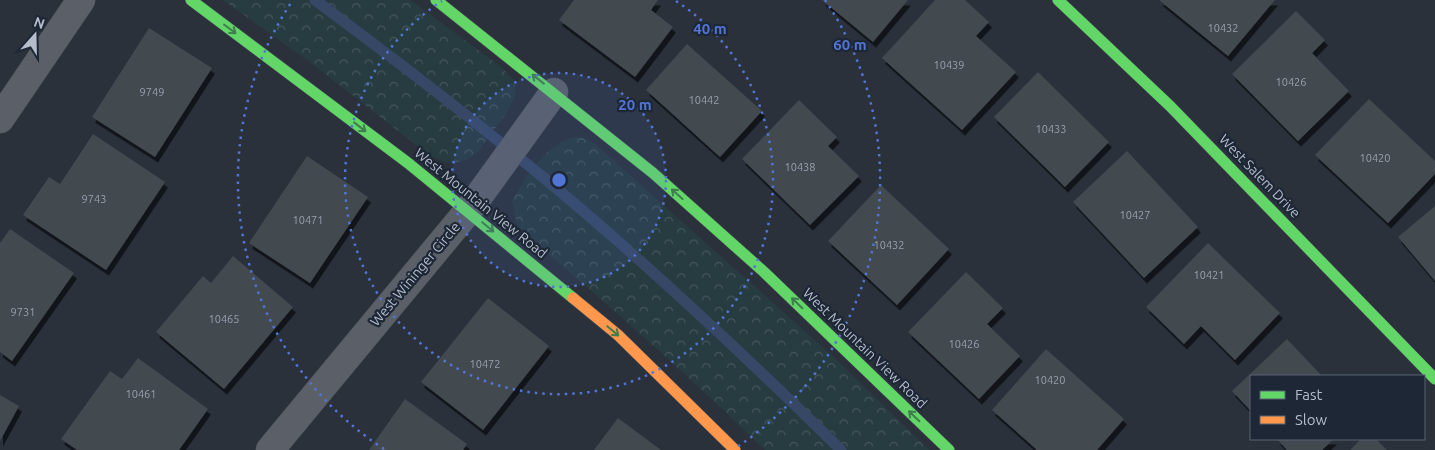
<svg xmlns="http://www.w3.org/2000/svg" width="1435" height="450" font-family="Ubuntu,sans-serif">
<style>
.park{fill:url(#park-crowns)}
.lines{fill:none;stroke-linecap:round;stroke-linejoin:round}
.stream{stroke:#364865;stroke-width:11}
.building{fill:#424850;filter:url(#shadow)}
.street-casing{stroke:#494d55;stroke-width:29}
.fast-casing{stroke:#494d55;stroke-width:12}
.slow-casing{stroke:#494d55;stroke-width:12}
.street{stroke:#5b6068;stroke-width:28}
.fast{stroke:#63d668;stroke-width:11}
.slow{stroke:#ff974d;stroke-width:11}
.oneway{stroke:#407e4f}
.ring{fill:none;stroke:#5275d3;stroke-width:2.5;stroke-dasharray:2.5 5}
.labels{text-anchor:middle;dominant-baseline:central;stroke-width:4.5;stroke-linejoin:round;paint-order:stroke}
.number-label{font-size:11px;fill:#98a0ac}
.street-label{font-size:14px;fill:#b5bdcb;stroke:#1d2736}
.centre{fill:#5275d3;stroke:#1d2736;stroke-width:2.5}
.ring-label{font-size:15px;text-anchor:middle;font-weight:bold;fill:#5275d3;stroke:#1d2736;stroke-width:4.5;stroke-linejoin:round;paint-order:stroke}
</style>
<defs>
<pattern id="park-crowns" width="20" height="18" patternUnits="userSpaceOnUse" patternTransform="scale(1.25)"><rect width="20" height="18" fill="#273c41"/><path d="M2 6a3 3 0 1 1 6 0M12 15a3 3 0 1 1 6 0" fill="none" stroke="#44565b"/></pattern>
<filter id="shadow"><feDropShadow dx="3" dy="5.5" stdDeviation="0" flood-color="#0009"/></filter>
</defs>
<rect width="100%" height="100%" fill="#2a313b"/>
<path class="park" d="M223,0H410L500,66L514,80L516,94L508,111L478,152L468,159L456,163L445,162L430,156L310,62Z
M576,137L584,138L595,144L837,360L929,450H765C688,375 609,305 527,236L517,225L512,201C526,177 547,141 576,137Z"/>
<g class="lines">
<path class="stream" d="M315,0C419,77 523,157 620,243C696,310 769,379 841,450"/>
</g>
<path class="building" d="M574,0H658L651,10L673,27L635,77L559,20Z
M822,0H908L873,42Z
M935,0H965L989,22L976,36L1016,72L962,130L882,58Z
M1159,0H1275L1228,56Z
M1296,11L1325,40L1312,53L1349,91L1298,141L1232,74Z
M149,28L212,68L155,157L92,117Z
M687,44L762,111L720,157L646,90Z
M1038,72L1109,142L1065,187L994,117Z
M1369,99L1435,161V174L1388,223L1315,155Z
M799,100L837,137L828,146L859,176L810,225L742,159Z
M93,134L165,182L106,270L23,215L49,177L60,184Z
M1127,151L1198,227L1144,278L1073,202Z
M307,156L368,197L310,283L249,243Z
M881,185L949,249L897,305L828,241Z
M1435,206V281L1398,237Z
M10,229L74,273L12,361L0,352V243Z
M1208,243L1280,313L1235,360L1201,326L1184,344L1146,307Z
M233,256L293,307L224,389L156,332L203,276L211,283Z
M966,272L1003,308L987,324L1020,356L979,399L908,332Z
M488,298L549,346L483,430L421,382Z
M1287,339L1322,376H1251V411L1232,391Z
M1046,349L1124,419L1097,450H1037L992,410Z
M138,358L208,409L179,450H77L61,439L110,371L122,379Z
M0,395L19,406L0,441Z
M405,399L467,444L463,450H369Z
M618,418L661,450H594Z
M1277,439H1334L1322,450H1287Z
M1361,439H1376L1387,450H1350Z"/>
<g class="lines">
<g class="street-casing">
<path id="street" d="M0,119L81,0
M270,450L468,211L554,92"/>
</g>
<g class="fast-casing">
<path id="fast" d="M191,0L408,163L573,298
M436,0L653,173L764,272L949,450
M1058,0L1170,106L1435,379"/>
</g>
<g class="slow-casing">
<path id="slow" d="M573,298L618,335L735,450"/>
</g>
<use href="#street" class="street"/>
<use href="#fast" class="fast"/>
<use href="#slow" class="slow"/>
</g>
<defs><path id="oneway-shaft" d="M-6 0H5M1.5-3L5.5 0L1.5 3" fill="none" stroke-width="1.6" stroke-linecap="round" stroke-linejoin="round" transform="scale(1.25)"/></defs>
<g class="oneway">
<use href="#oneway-shaft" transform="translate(230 29) rotate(37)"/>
<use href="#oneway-shaft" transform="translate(538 79) rotate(-142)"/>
<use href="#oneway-shaft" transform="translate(360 127) rotate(38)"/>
<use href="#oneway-shaft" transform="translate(677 194) rotate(-138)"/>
<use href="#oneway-shaft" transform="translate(488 227) rotate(40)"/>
<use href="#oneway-shaft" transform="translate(797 303) rotate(-136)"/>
<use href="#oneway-shaft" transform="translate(613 331) rotate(40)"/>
<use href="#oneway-shaft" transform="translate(914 416) rotate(-136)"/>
</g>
<circle cx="559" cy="180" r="107" fill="#5275d3" fill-opacity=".12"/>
<g class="ring">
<circle cx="559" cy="180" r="107"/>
<path d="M676 1A214 214 0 1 1 442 1"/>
<path d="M384 449A321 321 0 0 1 293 0M825 0A321 321 0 0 1 734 449"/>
</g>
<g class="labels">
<g class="number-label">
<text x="1223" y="28">10432</text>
<text x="949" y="65">10439</text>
<text x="1291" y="82">10426</text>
<text x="152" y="92">9749</text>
<text x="704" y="100">10442</text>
<text x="1051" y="129">10433</text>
<text x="1375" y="158">10420</text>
<text x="800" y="167">10438</text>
<text x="94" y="199">9743</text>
<text x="1135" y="215">10427</text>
<text x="308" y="220">10471</text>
<text x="889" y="245">10432</text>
<text x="1209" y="275">10421</text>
<text x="23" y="312">9731</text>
<text x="224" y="319">10465</text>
<text x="964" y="344">10426</text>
<text x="485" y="364">10472</text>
<text x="1050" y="380">10420</text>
<text x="141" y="394">10461</text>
</g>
<g class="street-label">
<text transform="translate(1260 176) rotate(46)">West Salem Drive</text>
<text transform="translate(481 203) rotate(39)">West Mountain View Road</text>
<text transform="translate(415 274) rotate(-50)">West Wininger Circle</text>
<text transform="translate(865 348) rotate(44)">West Mountain View Road</text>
</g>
</g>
<circle cx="559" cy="180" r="8" class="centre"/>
<g class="ring-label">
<text x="710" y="34">40 m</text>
<text x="850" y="50">60 m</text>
<text x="635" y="110">20 m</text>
</g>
<rect x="1250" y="375" width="175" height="65" fill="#1d2736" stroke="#5a6372"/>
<rect x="1260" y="391" width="25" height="8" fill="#63d668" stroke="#5a6372"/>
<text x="1295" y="400" font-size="15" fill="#b5bdcb">Fast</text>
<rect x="1260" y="416" width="25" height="8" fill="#ff974d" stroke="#5a6372"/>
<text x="1295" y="425" font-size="15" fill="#b5bdcb">Slow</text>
<g transform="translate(35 35) rotate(20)" stroke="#1d2736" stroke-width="4" paint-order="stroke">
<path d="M0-4L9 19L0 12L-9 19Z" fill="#b5bdcb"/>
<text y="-8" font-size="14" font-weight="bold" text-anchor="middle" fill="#b5bdcb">N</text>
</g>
</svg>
